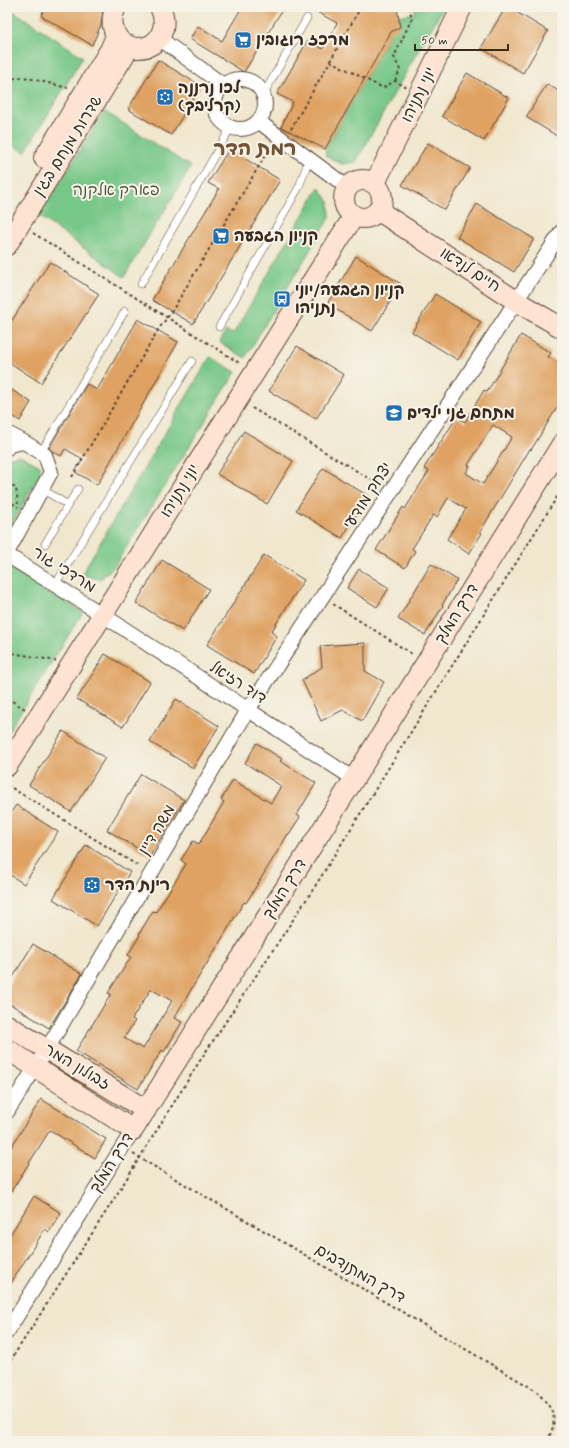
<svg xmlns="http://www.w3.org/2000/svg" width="569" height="1448" font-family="Mynerve,'Playpen Sans Hebrew',sans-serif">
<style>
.green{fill:#77c788;stroke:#597853}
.building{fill:#dfa262;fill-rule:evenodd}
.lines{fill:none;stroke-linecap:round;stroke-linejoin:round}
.lane-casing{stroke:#564638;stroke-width:8}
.street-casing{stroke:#564638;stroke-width:16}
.secondary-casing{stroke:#564638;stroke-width:22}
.path{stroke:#564638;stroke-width:2;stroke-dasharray:3 3;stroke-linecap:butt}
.lane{stroke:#fff;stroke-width:7}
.street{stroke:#fff;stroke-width:14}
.secondary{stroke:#fee3d2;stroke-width:20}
.labels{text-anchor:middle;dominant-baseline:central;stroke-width:4;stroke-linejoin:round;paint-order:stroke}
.poi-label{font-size:16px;font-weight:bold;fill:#3b2a1e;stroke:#f7f3e8;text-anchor:start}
.street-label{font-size:16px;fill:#3b2a1e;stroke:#f7f3e8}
.park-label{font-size:16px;fill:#4d593e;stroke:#f7f3e8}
.district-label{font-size:20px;font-weight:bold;fill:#745436;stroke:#f7f3e8}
</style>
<rect width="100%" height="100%" fill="#f7f3e8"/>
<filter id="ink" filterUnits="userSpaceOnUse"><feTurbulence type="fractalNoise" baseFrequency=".025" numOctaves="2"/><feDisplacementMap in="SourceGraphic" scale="8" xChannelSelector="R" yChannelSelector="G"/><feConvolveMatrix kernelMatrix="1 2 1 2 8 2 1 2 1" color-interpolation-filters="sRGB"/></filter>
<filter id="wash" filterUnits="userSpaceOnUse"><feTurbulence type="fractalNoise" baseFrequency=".012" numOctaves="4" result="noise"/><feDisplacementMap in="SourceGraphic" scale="16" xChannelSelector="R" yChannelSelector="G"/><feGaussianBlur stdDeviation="0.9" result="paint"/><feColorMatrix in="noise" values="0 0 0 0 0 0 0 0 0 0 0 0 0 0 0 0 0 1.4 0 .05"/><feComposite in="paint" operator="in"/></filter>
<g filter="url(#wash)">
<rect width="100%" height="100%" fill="#f0e7ce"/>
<path class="green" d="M7,7L83,57L25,152L7,142Z
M414,7H444L419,49L356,162L342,164L326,156L325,149L391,32L398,16L415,13Z
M104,111L191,167L124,277L39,216Z
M319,187L329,202L330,217L245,358L219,342L226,331L233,334Z
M210,357L236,372L114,567L100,579L81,575Z
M20,455L40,466L41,471L9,530H7V463L10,457Z
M7,565L83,612L7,734Z"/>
<g id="blocks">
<path class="building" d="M45,7H98L103,10L101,25L92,45L41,16Z
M242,7H284L244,72L190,39L198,26L222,41Z
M308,7H397L400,27L391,32L325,149L281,127L293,102L277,94L308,40L323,49L337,23Z
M506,7H508L548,31L523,73L481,48Z
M158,60L201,86L171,135L128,109Z
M467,73L509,98L484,141L442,116Z
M547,84L562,93V139L526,117Z
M428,143L470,168L445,210L402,185Z
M229,149L280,180L193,324L152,300L219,189L208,183Z
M477,204L534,239L514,272L457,237Z
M356,256L401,284L372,331L327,304Z
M50,262L99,294L41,383L7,361V328Z
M435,294L481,322L458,360L412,332Z
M138,319L178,342L97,485L75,472L83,459L65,449L61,456L52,451L49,448L87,384L97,390Z
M521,335L551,353L548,357L562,365V409L558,406L531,450L530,449L480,532L482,533L469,554L447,539L466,509L448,498L437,517L433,515L412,549L415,551L405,568L376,550L403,507L405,509L429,471L424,468L457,417L465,422L484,390L487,392ZM493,425L512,437L483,484L466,473L470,466L468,465Z
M297,346L344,375L316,419L269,391Z
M7,387L31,402L20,421L7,412Z
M244,431L293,461L267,504L217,474Z
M323,468L368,496L342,538L296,510Z
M264,555L304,580L271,632L277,636L254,674L207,645Z
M162,560L209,589L183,631L136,603Z
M431,564L457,580L442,605L443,606L425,635L398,619Z
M359,569L389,588L377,607L347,588Z
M365,643V671L384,682L362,721L343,710L321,721L302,680L322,667L320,646Z
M105,654L150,682L123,727L77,699Z
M176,699L219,726L193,768L150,742Z
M63,731L105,758L71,812L29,785Z
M257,743L282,759L280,761L316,783L297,815L300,817L289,834H288L246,903L244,902L174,1018L182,1022L164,1052L162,1050L138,1089L76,1051L111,994L108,993L131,957L128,955L140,935L139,934L153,911L156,912L186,864L181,860L193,841L199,844L224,802L221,800L233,780L271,803L281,786L245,763ZM151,989L172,1001L143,1049L124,1038L135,1021L132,1019Z
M141,774L184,800L150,856L107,830Z
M16,805L58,832L24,884L7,873V819Z
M86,845L130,872L97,926L53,899Z
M33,944L82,974L49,1028L7,1002V987Z
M41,1099L106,1139L95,1158L50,1130L7,1198V1154Z
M34,1196L61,1213L49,1232L45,1229L7,1289V1240Z"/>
</g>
</g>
<g filter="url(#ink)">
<use href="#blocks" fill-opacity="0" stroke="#564638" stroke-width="1"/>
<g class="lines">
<g class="lane-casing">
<path id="lane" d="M263,95L307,18
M141,284L231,127
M219,327L299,187L309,159
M41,452L125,311
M42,489L68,505L78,489
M45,544L68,505
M55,585L192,361"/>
</g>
<g class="street-casing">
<path id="street" d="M159,38L223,85
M215 104a25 25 0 1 1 50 0a25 25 0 1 1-50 0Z
M258,121L347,187
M7,433L24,442
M7,448L9,445L24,442L45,455L51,472L7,553
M7,555L103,615L354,779
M7,1112L47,1049L248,710L562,231
M7,1332L133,1130"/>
</g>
<g class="secondary-casing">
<path id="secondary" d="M116,7C107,24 116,48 138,48C161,48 169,25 160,7
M44,158L110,50L116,36
M344 199a19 19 0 1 1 38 0a19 19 0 1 1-38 0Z
M375,183L462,7
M379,211L516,301L562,328
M7,245L130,46
M7,766C124,583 237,398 354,216
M7,1025L146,1110
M7,1049L133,1130L354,779L562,444"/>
</g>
<path class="path" d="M330,61L383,88L395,81L406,87
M7,79L24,77L68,88
M395,81L400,70L394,57L412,18L409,7
M291,129L361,7
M33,233L241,364
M252,408L380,485
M72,477L158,330L172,311L271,146
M7,483L16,488L18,504
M7,500L18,507
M333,604L412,654
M7,652L56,661
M7,698L25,709
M7,785L140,867
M133,1154L535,1390C553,1409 560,1417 547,1441
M7,1366L109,1207L201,1059L314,888L562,489"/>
<use href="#lane" class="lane"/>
<use href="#street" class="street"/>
<use href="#secondary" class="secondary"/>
</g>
</g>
<defs>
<g id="supermarket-square" transform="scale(0.9)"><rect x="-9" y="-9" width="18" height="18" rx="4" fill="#1f6fb2" stroke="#f7f3e8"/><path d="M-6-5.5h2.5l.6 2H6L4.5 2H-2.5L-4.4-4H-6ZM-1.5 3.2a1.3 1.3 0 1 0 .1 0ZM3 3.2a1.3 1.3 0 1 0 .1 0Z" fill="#fff"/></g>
<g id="synagogue-square" transform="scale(0.9)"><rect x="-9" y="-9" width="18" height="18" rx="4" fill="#1f6fb2" stroke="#f7f3e8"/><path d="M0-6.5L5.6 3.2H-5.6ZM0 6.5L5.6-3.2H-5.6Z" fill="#fff"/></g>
<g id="bus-square" transform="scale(0.9)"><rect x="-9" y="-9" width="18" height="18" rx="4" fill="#1f6fb2" stroke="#f7f3e8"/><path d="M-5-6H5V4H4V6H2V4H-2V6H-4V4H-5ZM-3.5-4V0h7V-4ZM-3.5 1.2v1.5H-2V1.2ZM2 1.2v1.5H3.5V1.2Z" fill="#fff"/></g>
<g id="school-square" transform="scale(0.9)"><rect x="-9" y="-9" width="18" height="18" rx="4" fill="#1f6fb2" stroke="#f7f3e8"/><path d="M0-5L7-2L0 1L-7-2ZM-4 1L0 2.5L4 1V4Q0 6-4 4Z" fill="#fff"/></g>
</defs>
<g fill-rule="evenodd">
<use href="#supermarket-square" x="243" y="40"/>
<use href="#synagogue-square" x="165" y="97"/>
<use href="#supermarket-square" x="221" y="236"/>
<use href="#bus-square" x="282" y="299"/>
<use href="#school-square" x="394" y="413"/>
<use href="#synagogue-square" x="92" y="885"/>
</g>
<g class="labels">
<g class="poi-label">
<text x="256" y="40">מרכז רוגובין</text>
<text x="178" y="88">לכו נרננה<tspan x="178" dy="18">(קרליבך)</tspan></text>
<text x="234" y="236">קניון הגבעה</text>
<text x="295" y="290">קניון הגבעה/יוני<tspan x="295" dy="18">נתניהו</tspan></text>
<text x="407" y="413">מתחם גני ילדים</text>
<text x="105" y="885">רינת הדר</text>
</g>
<g class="street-label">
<text transform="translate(419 95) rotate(-64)">יוני נתניהו</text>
<text transform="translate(68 146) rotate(-58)">שדרות מנחם בגין</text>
<text transform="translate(470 270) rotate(33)">חיים לנדאו</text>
<text transform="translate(180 491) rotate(-58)">יוני נתניהו</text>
<text transform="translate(368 496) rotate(-57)">יצחק מודעי</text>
<text transform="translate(64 570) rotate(32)">מרדכי גור</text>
<text transform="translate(457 614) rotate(-58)">דרך המלך</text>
<text transform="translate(238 683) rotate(33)">דוד רזיאל</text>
<text transform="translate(157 830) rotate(-59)">משה דיין</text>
<text transform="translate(285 889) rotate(-58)">דרך המלך</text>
<text transform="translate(77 1067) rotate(31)">זבולון המר</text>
<text transform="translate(112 1163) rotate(-58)">דרך המלך</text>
<text transform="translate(360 1274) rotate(30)">דרך המתנדבים</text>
</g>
<g class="park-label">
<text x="116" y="190">פארק אלקנה</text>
</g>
<g class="district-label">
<text x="255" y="149">רמת הדר</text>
</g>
</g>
<rect width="569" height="1448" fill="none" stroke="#f7f3e8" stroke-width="24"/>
<path d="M415 44v6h93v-6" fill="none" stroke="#3b2a1e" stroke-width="2"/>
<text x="421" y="44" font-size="12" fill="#3b2a1e" stroke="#f7f3e8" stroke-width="3" paint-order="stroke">50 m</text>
</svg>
